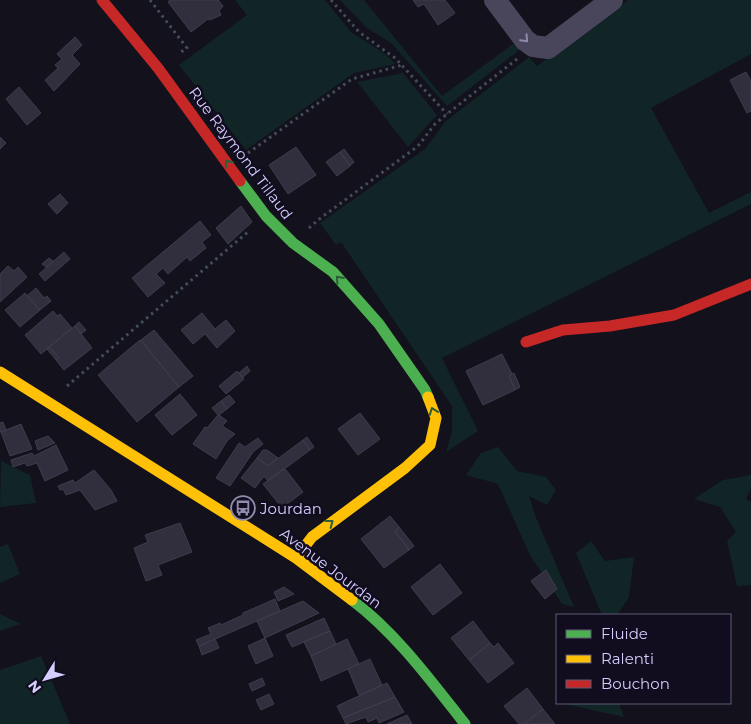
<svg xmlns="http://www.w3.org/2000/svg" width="751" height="724" font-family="Montserrat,sans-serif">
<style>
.green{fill:#112527}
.building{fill:#312f3d;stroke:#403b4e}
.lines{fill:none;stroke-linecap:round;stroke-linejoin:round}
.path{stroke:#434e5b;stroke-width:3;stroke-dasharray:2.5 4;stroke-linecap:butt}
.street{stroke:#49465c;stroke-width:22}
.fast{stroke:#4caf50;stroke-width:11}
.slow{stroke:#ffc107;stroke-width:11}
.jam{stroke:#c62828;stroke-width:11}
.oneway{stroke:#8f8aac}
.oneway2{stroke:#2e5e38}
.labels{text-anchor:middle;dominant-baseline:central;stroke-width:5;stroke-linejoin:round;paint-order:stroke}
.street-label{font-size:15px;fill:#d5cdfd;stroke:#110d1f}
.poi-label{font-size:15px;fill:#d5cdfd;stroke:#110d1f;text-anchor:start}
</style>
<rect width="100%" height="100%" fill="#13111b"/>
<path class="green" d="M235,0H325L351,32L385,54L396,64L354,73L246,150L179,65L247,15Z
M340,0H364L442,96L517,41L522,48L447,106L391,43L367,28Z
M628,0H751V54L651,108L709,213L751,192V204L442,358L478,431L446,452L452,431V406L341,242L336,245L320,223L425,149L446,121L529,57L537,66Z
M403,73L437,115L408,147L357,82Z
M498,447L517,471L546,477L556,490L547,505L529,496L535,515L574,607L562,604L530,555L498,484L466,475L481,453Z
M1,461L30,475L36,503L0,507Z
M751,475V488L746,499L751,502V585L737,586L727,541L736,532L720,507L694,499L723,480Z
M591,541L605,561L634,557L629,597L617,615H602L576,553Z
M8,544L20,574L0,583V547Z
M0,614L21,624L0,631Z
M41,656L70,724H0V670Z
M568,703H619L624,717L569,705Z"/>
<path class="building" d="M170,0H218L223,6L219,11L221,15L210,20L208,19L191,32L168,2Z
M413,0H445L455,13L438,25L424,4L418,7Z
M75,37L82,45L72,55L80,64L54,91L45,80L58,68L55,65L62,59L57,54Z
M746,72L751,81V111L747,113L730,80Z
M19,87L41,113L27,125L6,99Z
M0,137L6,143L0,149Z
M296,147L316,175L288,194L269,165Z
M344,149L354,162L350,166L340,152Z
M340,152L350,166L337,176L326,162Z
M60,194L68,203L57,214L48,204Z
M241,206L252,222L228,244L216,228Z
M200,221L211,235L202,242L206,248L190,261L187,257L168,274L163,268L156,274L165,283L148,297L132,278Z
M64,252L70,259L45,281L39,274Z
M49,258L53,261L46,267L42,264Z
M8,266L14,271L18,267L27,277L0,302V274Z
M36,288L44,298L47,296L51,301L40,310L27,296Z
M25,293L40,310L20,327L5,310Z
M53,311L57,316L60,314L72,328L41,354L25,335Z
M202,313L215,329L226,320L235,331L217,348L205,334L193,344L181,330Z
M79,322L86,330L81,334L75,326Z
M75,326L92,348L64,370L56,360L59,358L49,347Z
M154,330L193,376L179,387L141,340Z
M140,340L179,387L137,422L98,375Z
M49,347L59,358L56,360L47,349Z
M502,354L512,374L509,376L515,390L483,405L466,371Z
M247,366L250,371L242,378L239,373Z
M237,371L244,379L226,394L219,386Z
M514,373L520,387L515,390L509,376Z
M180,394L197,415L172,435L155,415Z
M229,395L235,402L227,409L221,401Z
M221,401L227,409L219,415L227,421L222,426L235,434L227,441L216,459L193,444L205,427L207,428L218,415L212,408Z
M360,413L380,439L358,455L338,429Z
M3,422L6,430L0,432V423Z
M21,424L32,449L10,456L1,432Z
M48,436L55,443L38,450L35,441Z
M307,437L314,447L310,450L303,440Z
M258,438L263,444L253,452L230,486L216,478L239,443L245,447Z
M303,440L310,450L268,481L264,476L255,488L241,478L257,458L268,466Z
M56,445L68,470L45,481L37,463L27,466L25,463L13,467L11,460L32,453L34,456Z
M263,450H267L278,458L268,466L257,458Z
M283,469L286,470L303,492L282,508L263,484Z
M94,470L111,490L117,501L95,510L80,490L66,495L63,489L60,490L58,486L73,480L75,483Z
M390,516L399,527L395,531L409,550L384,568L361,539Z
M180,523L192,552L158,565L162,575L146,581L134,548L148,542L145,535Z
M399,527L414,546L409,550L395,531Z
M440,564L462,593L433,615L411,587Z
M546,570L557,589L545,599L531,581Z
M284,587L294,594L278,601L274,592Z
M275,599L280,611L199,646L196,640L211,634L208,628L220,623L221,625L243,615V613Z
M303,601L319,613L265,638L257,621Z
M324,618L330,631L292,647L286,635Z
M473,621L490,643L469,660L451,638Z
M330,631L336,644L311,656L304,642Z
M265,638L273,656L256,664L248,646Z
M215,639L219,648L202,655L199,646Z
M347,639L359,664L321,681L311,656Z
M490,643L494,647L498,643L514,663L488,683L469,660Z
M370,659L382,685L359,695L348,669Z
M262,678L265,685L252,691L249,684Z
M387,683L395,697L343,718L337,706Z
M527,688L543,709L524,724H519L504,706Z
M269,694L274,704L261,710L256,700Z
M395,697L404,712L379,723L377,718L368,722L366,717L346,724L343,718Z
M543,709L555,724H524Z
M407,715L412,724H387Z"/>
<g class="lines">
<path class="path" d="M150,0L187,48L178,54
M331,0L359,32L395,58L447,114
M248,153L352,79L402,65
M309,228L318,220L418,146L435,124L447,114L517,59
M67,386L249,231"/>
<path class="street" d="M495,0L525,40L533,46L548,48L612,0"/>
<path class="fast" d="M240,181L266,216L293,243L333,272L379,324L425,390L428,397
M352,600C396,633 431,681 465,724"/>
<path class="slow" d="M0,372L296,558L352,600
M296,558L312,537L405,468L430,445L436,418L428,397"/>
<path class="jam" d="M102,0L158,68L240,181
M526,342L563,330L610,326L674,315L751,284"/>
</g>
<defs><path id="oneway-chevron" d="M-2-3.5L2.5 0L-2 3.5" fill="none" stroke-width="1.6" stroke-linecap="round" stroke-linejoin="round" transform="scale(1.25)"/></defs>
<use class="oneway" href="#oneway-chevron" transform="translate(525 39) rotate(47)"/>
<g class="oneway2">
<use href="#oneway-chevron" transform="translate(228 163) rotate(-126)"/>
<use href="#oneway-chevron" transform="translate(339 279) rotate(-132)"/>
<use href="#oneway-chevron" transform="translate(433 411) rotate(-110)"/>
<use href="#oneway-chevron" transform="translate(330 523) rotate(-37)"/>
</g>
<defs>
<g id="bus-ring" transform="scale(1.25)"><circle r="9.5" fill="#110d1f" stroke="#918bae" stroke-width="1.5"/><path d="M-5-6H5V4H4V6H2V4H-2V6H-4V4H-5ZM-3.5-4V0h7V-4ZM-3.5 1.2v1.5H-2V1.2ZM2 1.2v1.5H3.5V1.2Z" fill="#918bae"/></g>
</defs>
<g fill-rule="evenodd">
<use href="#bus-ring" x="243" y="508"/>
</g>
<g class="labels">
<g class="street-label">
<text transform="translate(241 153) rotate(53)">Rue Raymond Tillaud</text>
<text transform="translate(331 568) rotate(37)">Avenue Jourdan</text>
</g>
<g class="poi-label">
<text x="260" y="508">Jourdan</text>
</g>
</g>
<rect x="556" y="614" width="175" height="90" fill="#110d1f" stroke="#5f5a78"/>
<rect x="566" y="630" width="25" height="8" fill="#4caf50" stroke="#5f5a78"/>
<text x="601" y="639" font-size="15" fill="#d5cdfd">Fluide</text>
<rect x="566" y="655" width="25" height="8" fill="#ffc107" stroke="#5f5a78"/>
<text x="601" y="664" font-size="15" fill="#d5cdfd">Ralenti</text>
<rect x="566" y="680" width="25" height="8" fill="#c62828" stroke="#5f5a78"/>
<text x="601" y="689" font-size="15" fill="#d5cdfd">Bouchon</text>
<g transform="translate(45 679) rotate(233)" stroke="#110d1f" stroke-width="4" paint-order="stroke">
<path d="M0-4L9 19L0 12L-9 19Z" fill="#d5cdfd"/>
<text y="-8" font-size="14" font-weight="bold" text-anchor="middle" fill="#d5cdfd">N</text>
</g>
</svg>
